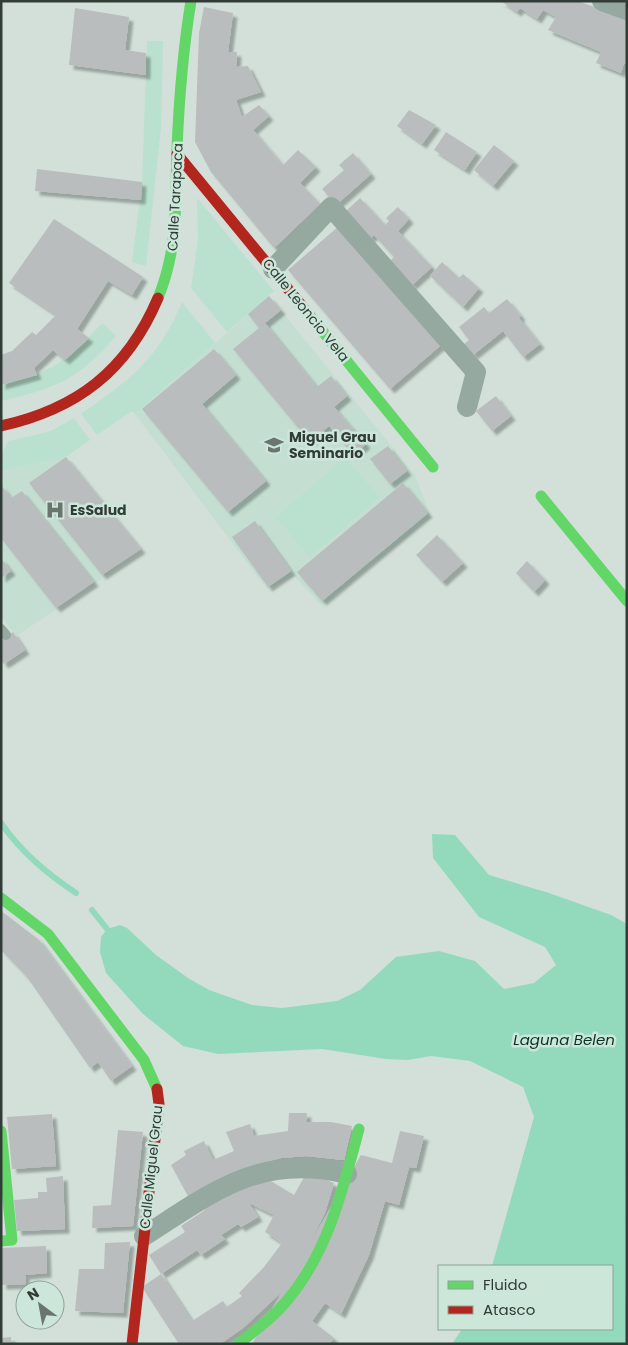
<svg xmlns="http://www.w3.org/2000/svg" width="628" height="1345" font-family="Poppins,sans-serif">
<style>
.built{fill:#c4ded2}
.green{fill:#bae1cf}
.water{fill:#93dabc}
.lines{fill:none;stroke-linecap:round;stroke-linejoin:round}
.stream{stroke:#93dabc;stroke-width:6}
.building{fill:#babdbd;filter:url(#shadow)}
.lane{stroke:#96a9a1;stroke-width:10}
.street{stroke:#96a9a1;stroke-width:20}
.fast{stroke:#63d668;stroke-width:11}
.jam{stroke:#b3261e;stroke-width:11}
.labels{text-anchor:middle;dominant-baseline:central;stroke-width:5;stroke-linejoin:round;paint-order:stroke}
.street-label{font-size:14px;fill:#323c37;stroke:#cce6da}
.poi-label{font-size:14px;font-weight:bold;fill:#323c37;stroke:#cce6da;text-anchor:start}
.water-label{font-size:15px;font-style:italic;fill:#073324;stroke:#cce6da}
</style>
<defs>
<filter id="shadow"><feDropShadow dx="4.5" dy="4.5" stdDeviation="1" flood-color="#0004"/></filter>
</defs>
<rect width="100%" height="100%" fill="#d2e0d9"/>
<path class="built" d="M269,296L415,475L431,517L322,606L294,576L267,589L135,414Z
M66,457L141,549L100,580L16,636L1,616V471Z"/>
<path class="green" d="M147,41H163L161,128L146,266L132,262L142,182Z
M197,198L274,291L227,332L191,288L198,239Z
M182,302L215,343L135,414L132,411L97,435L81,414C130,380 159,358 182,302Z
M102,323L116,336C79,379 55,389 1,401V385C52,371 67,363 102,323Z
M74,418L90,440L66,457L1,471V453L9,441L51,431Z
M345,458L380,497L309,557L276,517Z"/>
<path class="water" d="M432,834L455,835L489,875L549,893L611,915L627,924L625,1274L627,1344H452L462,1329H612V1266H492L534,1117L523,1087L470,1061L431,1056L408,1060L386,1059L322,1049L218,1054L183,1046L143,1014L106,973L100,952L101,937L107,929L120,925L127,928L156,955L188,978L209,990L252,1005L282,1008L337,1001L360,990L396,957L439,951L475,961L504,989L534,983L556,965L545,947L479,917L433,858Z"/>
<g class="lines">
<path class="stream" d="M1,823C21,852 47,874 76,893
M92,910L107,929"/>
</g>
<path class="building" d="M501,1H577L627,18V64L624,63L621,73L596,63L601,52L548,30L556,17L543,10L537,19L520,8L517,12Z
M204,7L233,13L228,52H237L236,67L248,66L261,92L236,100L242,117L259,105L269,116L253,130L283,165L298,150L316,167L300,183L320,204L274,248L211,172L195,142L199,33Z
M75,8L129,17L125,50L146,53V75L69,65Z
M409,110L436,125L422,144L397,126Z
M446,132L477,152L465,170L434,150Z
M494,145L514,161L493,186L474,170Z
M353,153L371,174L336,205L322,189L344,170L339,165Z
M37,169L142,182L141,200L35,191Z
M360,198L385,225L389,221L386,218L398,207L409,219L398,231L432,267L412,285L390,261L394,257L374,235L370,238L345,212Z
M54,219L143,277L132,295L108,281L77,329L89,338L65,360L53,350L34,368L37,375L1,385V355L12,351L32,332L36,335L56,315L9,283Z
M339,226L441,345L390,389L288,270Z
M442,262L459,278L463,274L479,288L463,307L430,276Z
M269,296L281,310L265,323L317,387L331,376L347,396L334,407L366,444L353,455L329,426L310,442L233,349L259,328L248,314Z
M507,299L521,316L519,318L540,344L523,357L503,331L473,355L464,344L469,340L459,327L484,307L489,313Z
M214,349L236,375L202,404L266,481L228,512L142,409Z
M496,396L511,416L492,431L476,411Z
M388,446L407,471L390,484L370,459Z
M66,457L141,549L102,575L29,483Z
M403,483L428,513L322,601L297,572Z
M1,485L11,498L22,491L94,582L56,608L1,538Z
M255,521L291,571L268,587L232,537Z
M437,535L463,563L442,582L416,555Z
M1,558L11,571L1,578Z
M527,561L545,580L534,592L516,573Z
M13,632L25,650L4,664L1,660V640Z
M1,911L39,940L132,1066L111,1081L98,1062L90,1068L27,977L1,950Z
M289,1113H307L306,1122H331L352,1126L344,1160L306,1156L281,1158L261,1163L242,1169L189,1198L171,1165L186,1155L184,1151L204,1141L213,1160L234,1151L226,1132L250,1124L254,1136L288,1131Z
M52,1114L56,1166L12,1169L7,1117Z
M118,1130L143,1132L133,1226L92,1228L93,1206L111,1205Z
M400,1131L424,1136L416,1168L409,1167L399,1205L385,1201L369,1255L341,1314L325,1303L312,1321L334,1338L329,1344H307L305,1342L302,1344H252L361,1155L392,1163Z
M307,1172L334,1183L325,1213L287,1287L243,1328L220,1344H179L142,1287L161,1274L192,1321L223,1301L227,1307L242,1296L239,1293L264,1267L282,1243L265,1232L274,1215L249,1203L258,1217L241,1227L238,1224L221,1235L225,1239L201,1255L197,1250L161,1274L149,1255L185,1232L181,1226L205,1210L202,1206L264,1177L294,1195Z
M63,1176L65,1229L17,1231L14,1200L38,1198V1192H47L46,1178Z
M130,1242L123,1313L75,1311L79,1269H104L105,1243Z
M46,1246L47,1273L25,1275L26,1284L2,1285L1,1248Z
M11,1337V1344H1V1338Z"/>
<g class="lines">
<path class="lane" d="M1,629L6,635"/>
<path class="street" d="M602,1L627,10
M273,269L331,207L476,372L467,407
M144,1236C213,1192 260,1153 347,1174"/>
<path class="fast" d="M158,298C179,247 175,202 177,149C179,99 183,50 191,1
M302,306L433,467
M541,496L627,601
M1,898L48,934L144,1060L157,1089
M1,1131L12,1240L1,1241
M238,1344C256,1330 275,1316 289,1298C329,1250 343,1188 359,1129"/>
<path class="jam" d="M177,154L302,306
M1,426C77,409 127,371 158,298
M132,1344L159,1104L157,1089"/>
</g>
<defs>
<g id="school-bare" transform="scale(1.5)"><path d="M0-5L7-2L0 1L-7-2ZM-4 1L0 2.5L4 1V4Q0 6-4 4Z" fill="#6a7570" stroke="#cce6da" stroke-width="2.5" paint-order="stroke"/></g>
<g id="hospital-bare" transform="scale(1.5)"><path d="M-5-5h3v3.5h4V-5h3V5h-3V1.5h-4V5h-3Z" fill="#6a7570" stroke="#cce6da" stroke-width="2.5" paint-order="stroke"/></g>
</defs>
<g fill-rule="evenodd">
<use href="#school-bare" x="274" y="445"/>
<use href="#hospital-bare" x="55" y="510"/>
</g>
<g class="labels">
<g class="street-label">
<text transform="translate(175 197) rotate(-87)">Calle Tarapaca</text>
<text transform="translate(306 310) rotate(51)">Calle Leoncio Vela</text>
<text transform="translate(151 1167) rotate(-84)">Calle Miguel Grau</text>
</g>
<g class="poi-label">
<text x="289" y="437">Miguel Grau<tspan x="289" dy="16">Seminario</tspan></text>
<text x="70" y="510">EsSalud</text>
</g>
<g class="water-label">
<text x="564" y="1039">Laguna Belen</text>
</g>
</g>
<rect width="628" height="1345" fill="none" stroke="#323c37" stroke-width="5"/>
<rect x="438" y="1265" width="175" height="65" fill="#cce6da" stroke="#8ea299"/>
<rect x="448" y="1281" width="25" height="8" fill="#63d668" stroke="#8ea299"/>
<text x="483" y="1290" font-size="15" fill="#323c37">Fluido</text>
<rect x="448" y="1306" width="25" height="8" fill="#b3261e" stroke="#8ea299"/>
<text x="483" y="1315" font-size="15" fill="#323c37">Atasco</text>
<g transform="translate(40 1305) rotate(328)"><circle r="24" fill="#cce6da" stroke="#8ea299"/>
<path d="M0-4L9 19L0 12L-9 19Z" fill="#6a7570"/>
<text y="-8" font-size="14" font-weight="bold" text-anchor="middle" fill="#323c37">N</text>
</g>
</svg>
